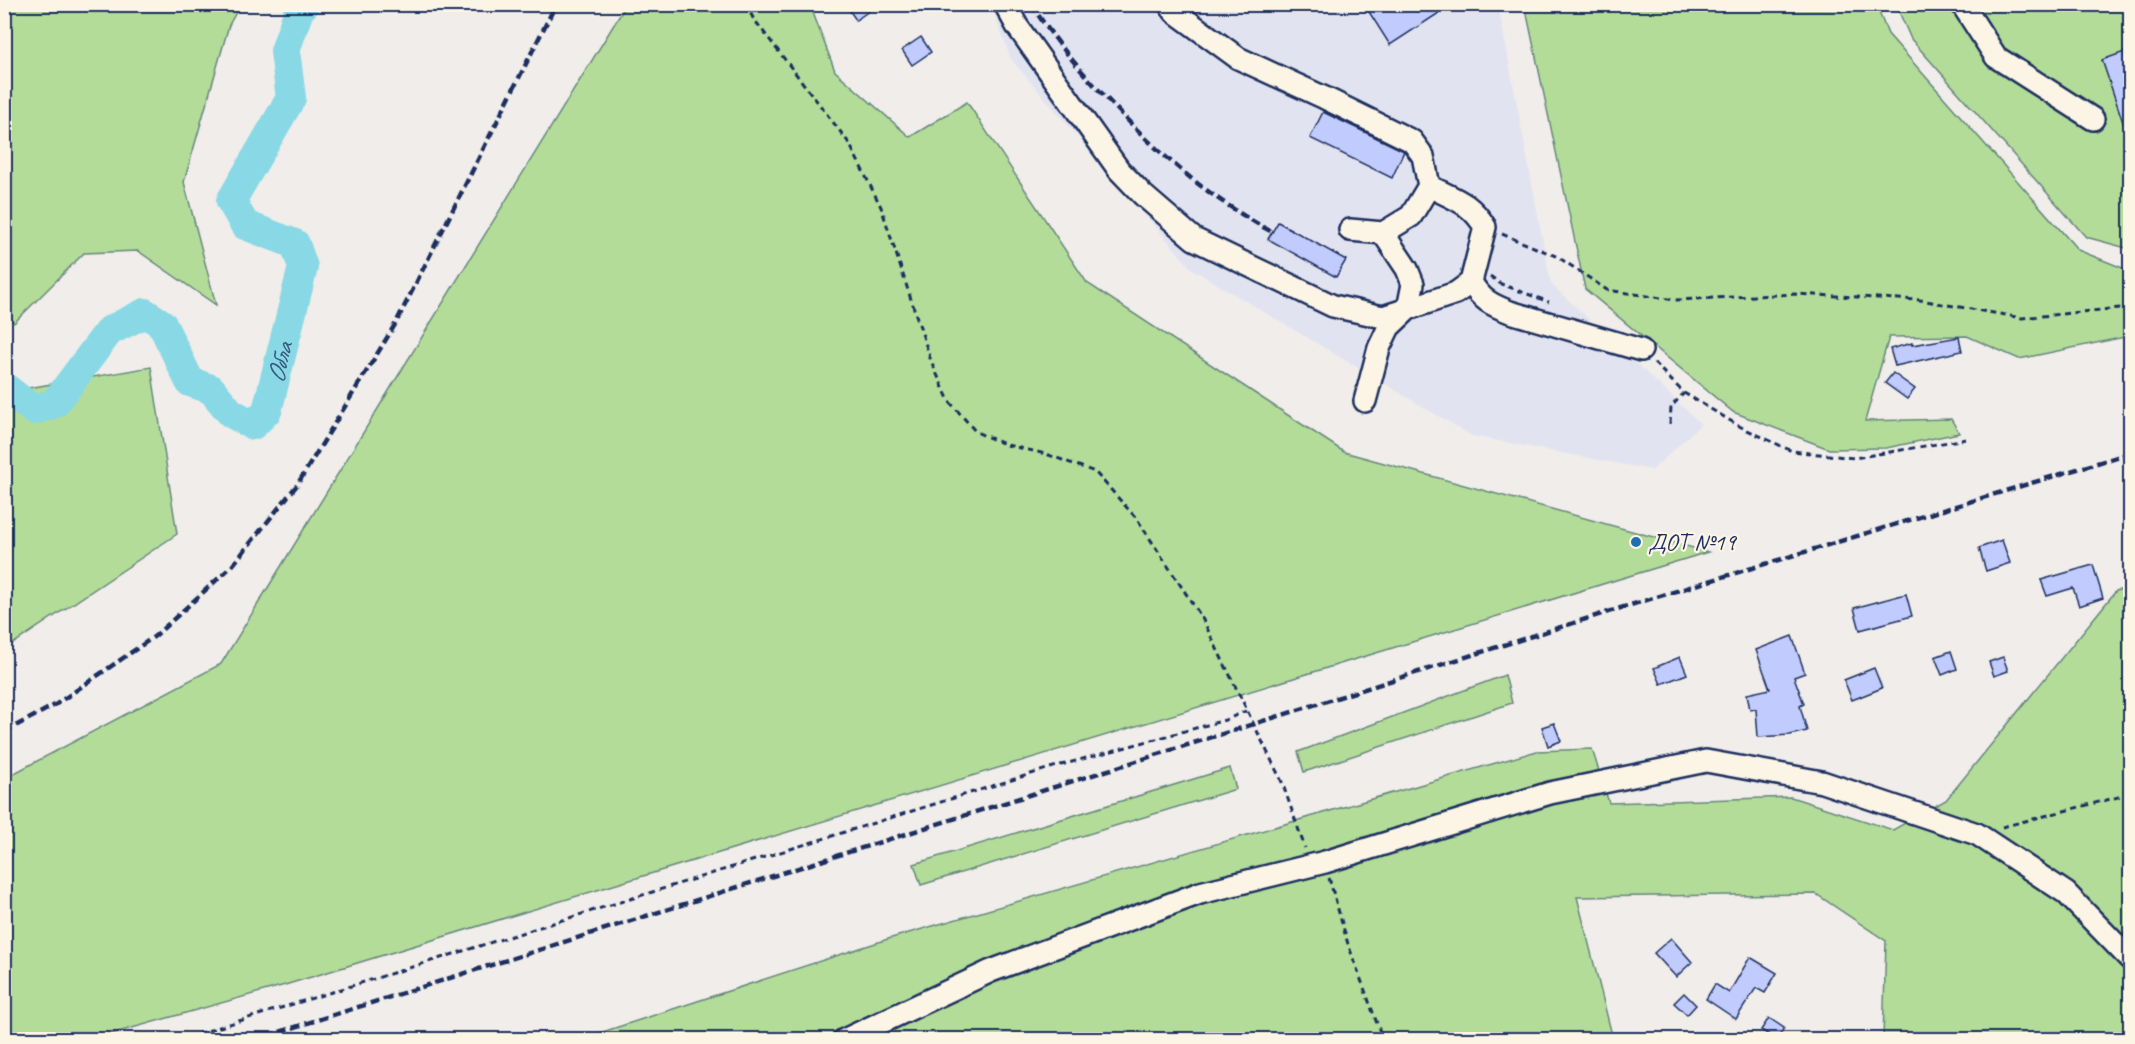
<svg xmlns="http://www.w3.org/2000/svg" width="2135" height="1044" font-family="Caveat,sans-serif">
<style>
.built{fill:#e2e3f0}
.green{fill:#b3dc99;stroke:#67867c;stroke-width:1.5}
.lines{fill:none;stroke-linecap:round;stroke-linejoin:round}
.river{stroke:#89d8e5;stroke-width:30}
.building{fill:#c1cbfd;stroke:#1b2f5e;stroke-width:1.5}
.minor-casing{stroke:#1b2f5e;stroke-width:26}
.path{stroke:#1b2f5e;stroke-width:3;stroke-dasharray:6 4.5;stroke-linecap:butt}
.minor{stroke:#fcf5e5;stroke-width:21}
.rail{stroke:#1b2f5e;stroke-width:4.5;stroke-dasharray:9 4.5;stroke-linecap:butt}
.poi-dot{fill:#1f6fb2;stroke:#fcf5e5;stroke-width:2}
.labels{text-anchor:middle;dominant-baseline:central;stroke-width:4.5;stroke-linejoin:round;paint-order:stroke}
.poi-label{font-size:24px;fill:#1b2f5e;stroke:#fcf5e5;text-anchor:start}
.water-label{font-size:26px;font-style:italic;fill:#365980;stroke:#fcf5e5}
</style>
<rect width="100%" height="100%" fill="#f0edea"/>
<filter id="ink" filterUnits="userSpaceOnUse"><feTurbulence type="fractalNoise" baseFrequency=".0167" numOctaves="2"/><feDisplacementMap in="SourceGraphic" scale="12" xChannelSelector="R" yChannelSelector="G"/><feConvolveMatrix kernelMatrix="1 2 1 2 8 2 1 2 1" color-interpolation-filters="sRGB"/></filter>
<g filter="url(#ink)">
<path class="built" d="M991,5H1498L1551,284L1701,424L1652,470L1472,436L1192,269L1011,59Z"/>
<path class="green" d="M4,5H240L229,25L184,182L216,305L138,251L84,253L14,323L5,313Z
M626,5H812V10L835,71L910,137L967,102L1087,283L1344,452L1708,552L285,985L93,1039H5V778L221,664Z
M1525,5H1876L1888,34L2078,250L2130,271V336L2019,359L1967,336L1889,337L1865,421L1951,419L1959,433L1886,448L1829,449L1733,412L1585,289Z
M1896,5H2130V249L2086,237L1911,39Z
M151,367L177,534L5,649V392Z
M2130,587V1039H1883L1886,941L1816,894L1577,897L1613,1039L578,1040L888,939L1537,751L1592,749L1609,803L1791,797L1893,830L1946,800L2116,591Z
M1505,675L1512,703L1304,772L1298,752Z
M1230,768L1236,789L921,885L914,864Z"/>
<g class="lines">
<path class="river" id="s1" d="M4,387L34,410L55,403L109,331L145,313L162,324L190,382L211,389L231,413L253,425L267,411L303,267L295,244L245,225L231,201L291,98L285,51L299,10L305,4"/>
</g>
<path class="building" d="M845,4H879L856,20Z
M1364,4H1434L1439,13L1390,45Z
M921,37L931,52L912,65L902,50Z
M2130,50V136L2128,137L2102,60Z
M1323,112L1404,151L1392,178L1310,138Z
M1278,222L1346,260L1336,277L1268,239Z
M1959,337L1962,351L1895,366L1890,349L1912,343V345Z
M1893,373L1915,389L1907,399L1885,383Z
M2002,540L2010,563L1986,571L1979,548Z
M2093,565L2103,598L2079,606L2073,588L2047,596L2041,580Z
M1906,594L1912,616L1860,630L1854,608Z
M1792,636L1805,673L1794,677L1804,704L1800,706L1807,731L1790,735L1758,737L1756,709L1750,710L1747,694L1770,689L1756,650Z
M1951,651L1957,669L1942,675L1935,657Z
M1680,657L1687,674L1661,684L1654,668Z
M2003,657L2008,671L1994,676L1989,662Z
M1874,668L1882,688L1852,700L1844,680Z
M1554,723L1561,741L1548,746L1542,727Z
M1671,938L1692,962L1676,977L1654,953Z
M1750,957L1777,973L1765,993L1756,988L1736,1019L1706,999L1715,984L1729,993Z
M1684,993L1696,1005L1687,1015L1674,1003Z
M1769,1018L1784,1028L1777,1040L1761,1030Z"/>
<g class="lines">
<g class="minor-casing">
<path id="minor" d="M1005,4L1017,26L1119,170L1143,195L1194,239L1333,306L1383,317L1408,309L1413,284L1407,269L1383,233
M1169,4L1175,12L1238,58L1325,98L1412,141L1423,156L1429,186L1411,216L1383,233L1350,230
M1962,4L1996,57L2093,119
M1429,186C1454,199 1470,202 1485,227L1471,282C1481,300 1492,305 1510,312L1641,350
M1365,401L1379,348L1389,327L1408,309L1456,293L1471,282
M844,1040L991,971L1200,893L1325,862L1550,793L1706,761L1822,782L1977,834L2066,893L2130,959"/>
</g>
<path class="path" d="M746,4L753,18L849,143L881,207L931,361L949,401L976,432L1007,445L1046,454L1095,472L1137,519L1202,618L1282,782L1305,848
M1502,234L1558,257L1607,290L1675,300L1794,294L1920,300L2022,318L2130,307
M1490,276L1501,284L1549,302
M1654,363L1684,393L1741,427L1792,451L1854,458L1966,439
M1670,424L1671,407L1684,393
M2002,827L2130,794
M1329,878L1348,944L1383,1040
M178,1040L1050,768L1225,720L1246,711"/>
<use href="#minor" class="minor"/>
<path class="rail" d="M1031,4C1054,40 1082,73 1112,104C1162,157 1208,197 1272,232
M4,732L55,705L155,636L232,566L297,485L396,323L556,4
M254,1040L1624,607L2130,453"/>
</g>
</g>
<circle class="poi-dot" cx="1636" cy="542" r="6"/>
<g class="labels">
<g class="poi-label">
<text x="1648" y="542">ДОТ №19</text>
</g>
<g class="water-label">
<text stroke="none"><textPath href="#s1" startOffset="423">Обла</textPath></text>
</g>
</g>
<rect width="2135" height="1044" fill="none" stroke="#fcf5e5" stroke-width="24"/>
<rect x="12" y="12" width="2111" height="1020" fill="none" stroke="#1b2f5e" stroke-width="2" filter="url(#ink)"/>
</svg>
